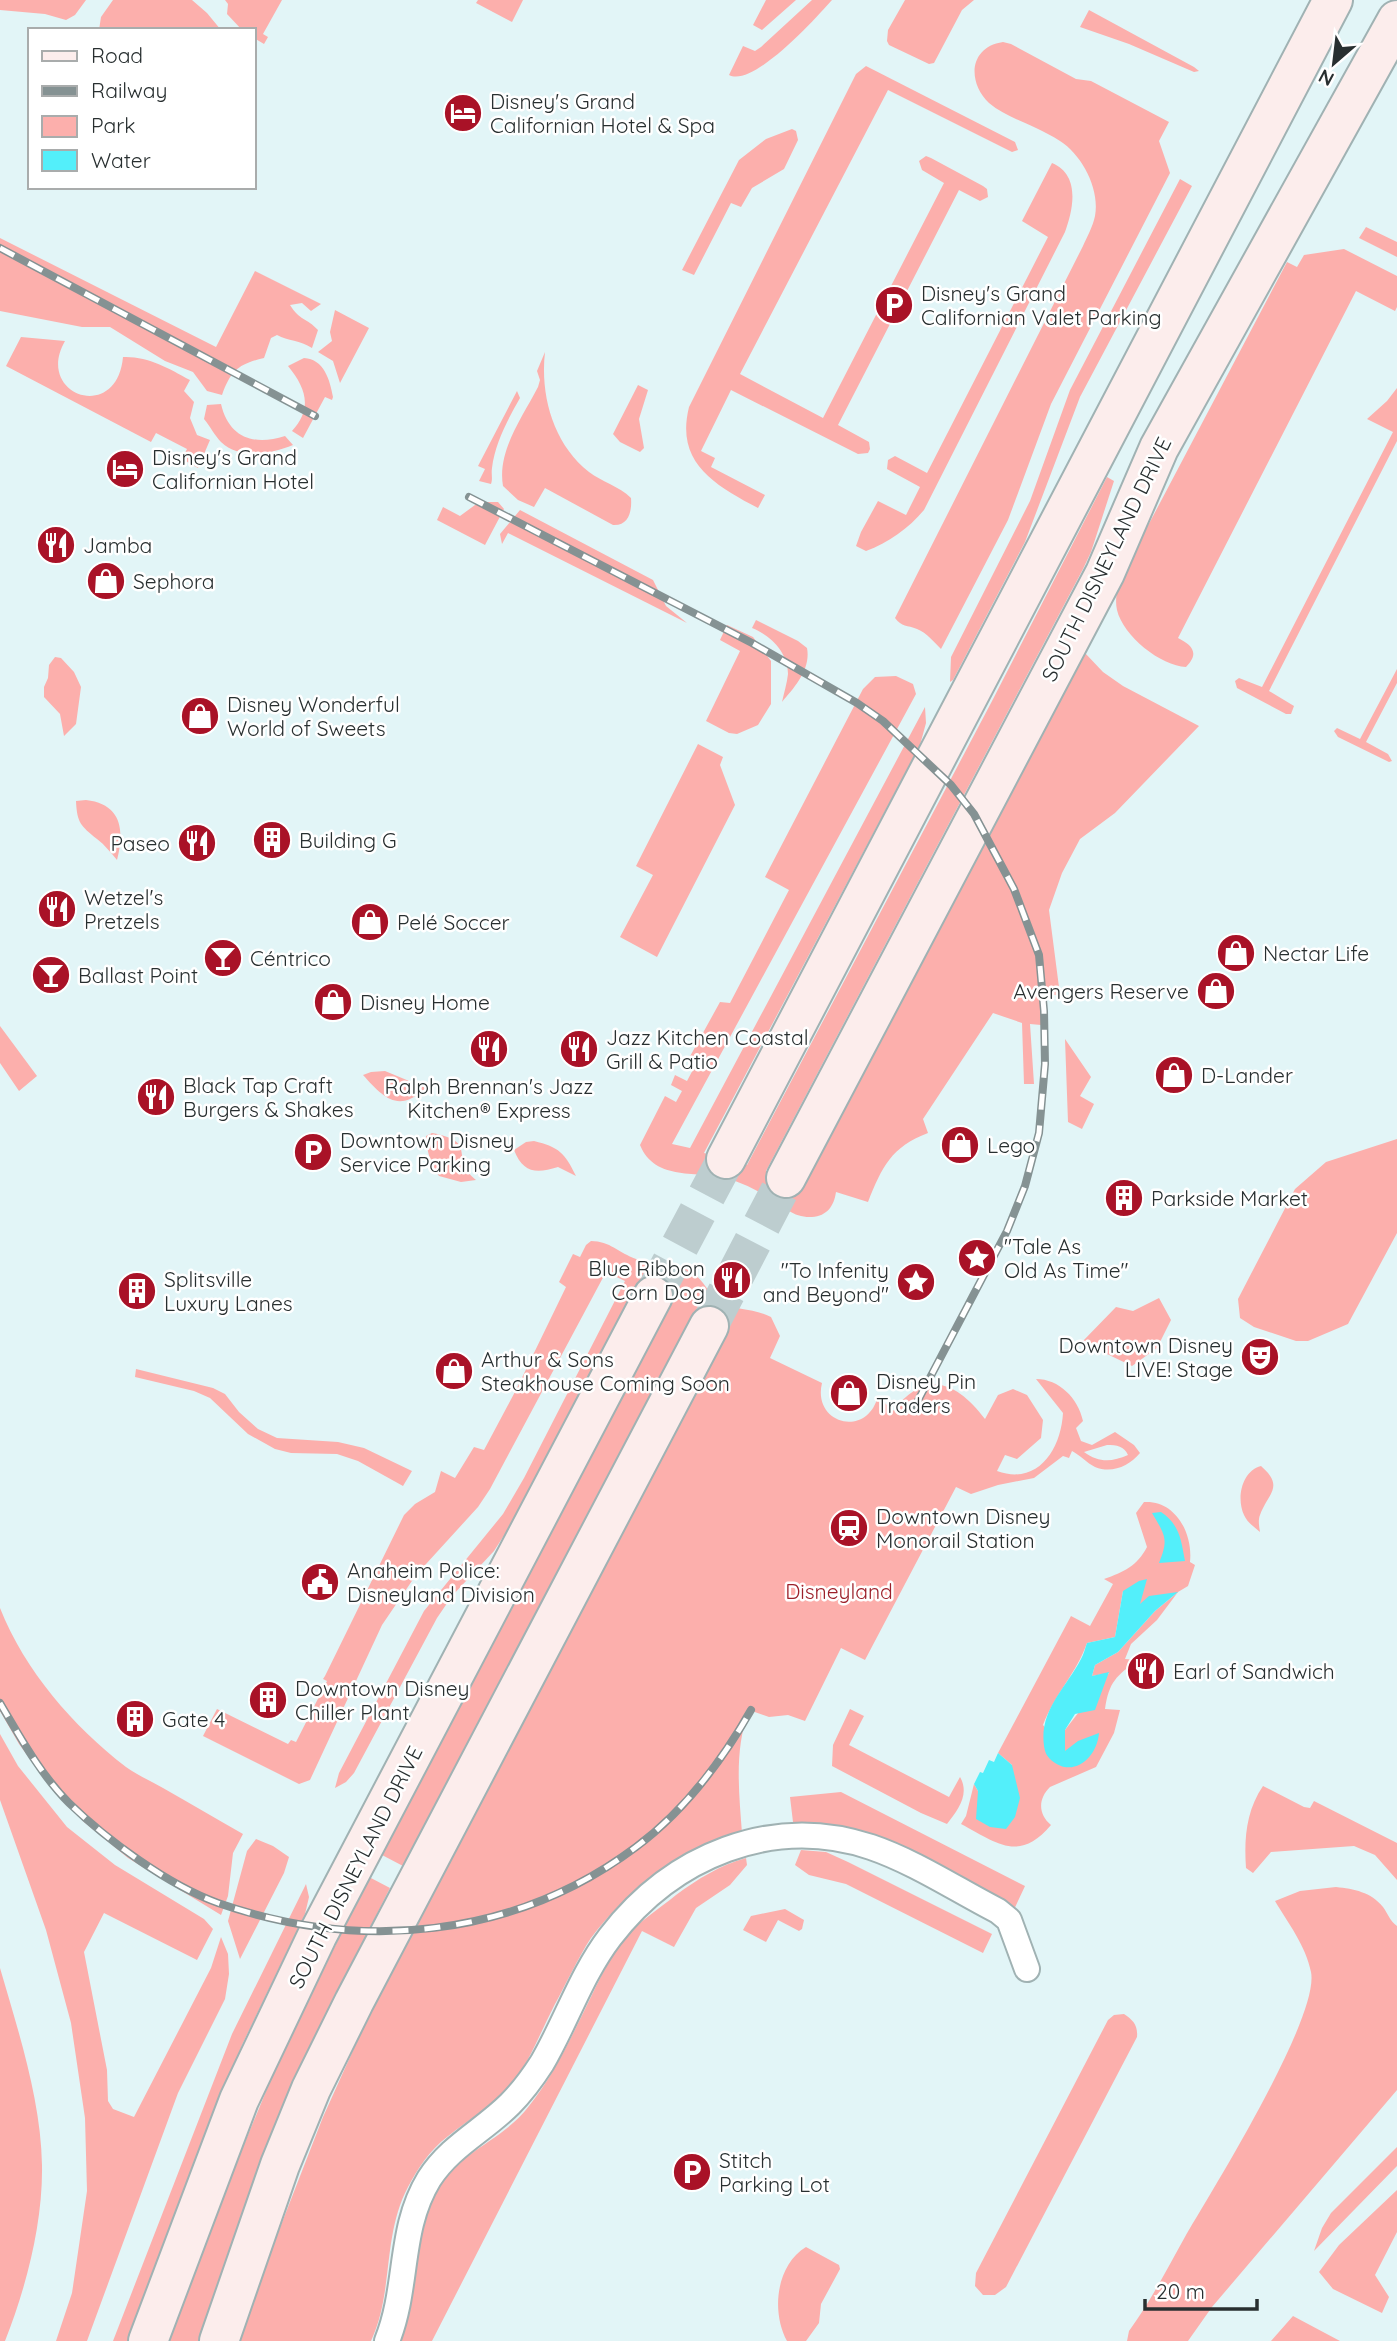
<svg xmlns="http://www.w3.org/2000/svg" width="1397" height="2341" font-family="Quicksand,sans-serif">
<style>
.green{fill:#fcafac;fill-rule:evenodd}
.water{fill:#53effa}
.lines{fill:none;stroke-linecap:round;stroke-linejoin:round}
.secondary-tunnel{stroke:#bdcdcf;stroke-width:38;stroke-dasharray:38 19;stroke-linecap:butt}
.pedestrian-casing{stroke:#a0b2b3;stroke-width:28}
.secondary-casing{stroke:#a0b2b3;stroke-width:42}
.pedestrian{stroke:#fff;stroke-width:24}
.secondary{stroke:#fcedec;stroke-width:38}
.rail-casing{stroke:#859293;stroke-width:8}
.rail{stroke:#fff;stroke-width:5;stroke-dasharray:16;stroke-linecap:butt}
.labels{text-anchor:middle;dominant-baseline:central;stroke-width:5;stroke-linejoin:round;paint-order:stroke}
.poi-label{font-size:21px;fill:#282f30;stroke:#fff;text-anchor:start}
.street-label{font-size:21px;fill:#282f30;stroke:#fff}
.park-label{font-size:21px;fill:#9c212b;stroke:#fff}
</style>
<rect width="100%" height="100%" fill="#e2f5f7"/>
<path class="green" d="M0,0H86L75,15L66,20L45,14L0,10Z
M113,0H192L207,13L221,30H99L101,17Z
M225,0H282L263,34L268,37L264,44L254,38V30H242L227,14L228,4Z
M478,0H523L512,22L476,3Z
M766,0H796L762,30L753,25Z
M812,0H832C816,18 753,88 729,75L743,46L755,51L761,47Z
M905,0H974L962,10L934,63L929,64L889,45L887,41L888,30Z
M1089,10L1194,67L1199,71L1194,72L1129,44L1080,27Z
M1003,42L1011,44L1076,79L1091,81L1169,122L1159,141L1170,173L1051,404L1008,520L941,649C934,642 927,633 917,629C907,625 902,627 895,618L1083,246C1087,237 1093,226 1095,216C1100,189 1082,155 1060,141C1053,136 1044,132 1036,128C1021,121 1002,114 989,103C967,82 969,47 1003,42Z
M866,66L1015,142L1018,150L1012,152L888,90L740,374L823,418L944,183L922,170L919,161L926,156L931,158L983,186L987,189L988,197L980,201L959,190L838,425L869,442L870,449L868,453L858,454L731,390L701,451L715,458L711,467L765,495L758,508C715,485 675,463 689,407L856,74Z
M792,129L796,131L798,140L784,169L752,188L741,207L731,203L694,275L682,270L739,160L766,139Z
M1052,163C1081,175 1073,210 1065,232L924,510C909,528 888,543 866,551L856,546L861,532L878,501L906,515L920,487L887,469L888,460L895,456L927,473L1048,237L1022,221Z
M1180,179L1192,186L1080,397L1025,542L953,680L950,682L951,657L1030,501L1070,390Z
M1366,227L1397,242V257L1359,238Z
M0,238L216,347L255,271L321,304L311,311L302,303L290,305C300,321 307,318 318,330L312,348C300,340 288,341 277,335L271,338L264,358C239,364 231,370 222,395L207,391L193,372L165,361L110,327H82L0,311Z
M1344,249L1397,276V307L1395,311L1356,291L1178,638C1192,645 1200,653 1186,667C1161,666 1123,636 1117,610C1114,597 1119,585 1123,573L1287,262L1297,267L1304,255Z
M335,310L369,328L340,383L333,361L318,352L332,341L330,332Z
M21,337L65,341C34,395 117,424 123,357C148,356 168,368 190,380L184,391L194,402L190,418L197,435L210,440L198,468L182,459L187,449L156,433L151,442L6,366Z
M545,352C540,395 553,444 589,472C602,482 619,486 631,498C632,511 629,526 613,525L545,488L534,507L518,500L503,486C497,451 522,418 538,387L540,380L537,371Z
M304,358C324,359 330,380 333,397L332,400L325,397L303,438L292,431C313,408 306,388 288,366Z
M638,385L648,390L639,419L644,448L640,452L620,442L613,434Z
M1397,388V441L1269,691L1294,706L1291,714H1286L1237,688L1235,681L1239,678L1262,687L1393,432L1367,419L1387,401Z
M517,391L520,398C508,419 495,443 492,468C491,475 493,478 491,484L479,481L485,469L478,466Z
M221,404C229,438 254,446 285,436L293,445C271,454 240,460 221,442C215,436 210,426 204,419L207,405Z
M1107,477L1114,481L1091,552L1083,569L766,1171L786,1178L1080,655L1085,653L1103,672L1123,686L1199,726L1115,813L1080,839L1062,873L1049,910L1060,995H1047L1041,1025L1030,1024L1034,1084H1024L1022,1023L993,1013L923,1119L928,1133C891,1147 882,1167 868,1202L836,1192C834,1206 827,1216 812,1217C794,1218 784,1207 769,1198C757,1190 744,1184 730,1179C698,1170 655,1182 640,1145L665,1096L676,1102L682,1091L671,1085L675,1075L687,1081L696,1064L688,1060L720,1002L730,1003L789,890L765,877L863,689L875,677L896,676L913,684L916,694L672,1144L690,1148L925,707L926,723L920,745L704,1153L747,1165L991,703Z
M484,502H498L504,509L485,545L437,520L443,507L460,516L475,505Z
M520,510L653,580L666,606L687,623L508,533L502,544L500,534Z
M756,620L798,641L807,648C811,669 795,687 782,702C784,693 787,683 788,674C788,652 770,635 752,628Z
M727,625L753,637L771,661V704L758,725L737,734L729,733L706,721L740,651L720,640Z
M55,657L61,658L74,672L81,687L76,724L64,736L60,714L44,697V687L48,678L49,665Z
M1397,669V683L1366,742L1388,754L1392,761L1389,762L1338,737L1334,731L1337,728L1360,739Z
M698,744L723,757L720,765L735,805L657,957L620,937L653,875L636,866Z
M86,800C121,804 125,829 117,860C111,853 105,845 97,839C81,826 77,823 76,801Z
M0,1026L37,1076L19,1091L0,1063Z
M1065,1039L1091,1077L1080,1096L1094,1104L1082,1129L1068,1122Z
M385,1071L426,1088C398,1114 383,1097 363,1075L371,1072Z
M432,1133C480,1142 448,1157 476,1180L461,1182L439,1176C430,1163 427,1152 426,1136Z
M1397,1139V1233L1348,1324L1308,1341H1296L1254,1327L1240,1318L1238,1299L1295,1189L1326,1162Z
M534,1141C559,1147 565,1153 576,1176L558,1167C536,1174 523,1173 514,1150L526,1142Z
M591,1241C610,1241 619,1253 636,1259C655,1267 675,1260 693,1273C704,1281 709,1294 719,1301C735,1311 754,1308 771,1317L780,1336L770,1358L822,1383C812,1424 867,1439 878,1396L893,1411C926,1368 957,1382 985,1419L998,1395L1013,1389L1027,1395L1043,1420L1041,1438L1017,1459L1005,1455L997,1471C1038,1486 1061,1449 1063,1413L1036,1379C1059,1379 1078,1398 1083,1421L1076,1428L1081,1441L1092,1445L1115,1432L1134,1445L1140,1453C1129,1466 1112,1474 1095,1467C1087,1463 1080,1455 1072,1451L1069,1458L1063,1456L1034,1478L998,1485L971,1494L956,1487L865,1660L841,1648L805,1721L788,1715L769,1717L749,1710C734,1750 739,1792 742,1833C681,1854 630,1886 591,1938C579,1956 564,1988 553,2008C539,2035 529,2064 509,2087C491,2107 468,2120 447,2137C430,2150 418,2168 408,2187C382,2236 394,2292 371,2341H236L323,2117L383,1984L723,1333L692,1317L403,1866L382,1855L671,1305L635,1287L519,1512L494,1551L452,1596L437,1618L354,1773L346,1782L335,1788L339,1773L424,1611L503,1514L524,1478L625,1281L606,1272L490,1489L478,1507L416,1575L382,1625L310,1780L299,1784L203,1736L217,1709L288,1744L291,1740L296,1742L327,1681L323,1679L325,1676L404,1515L415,1504L435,1492L441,1471L455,1478L474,1447L484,1450L516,1390L566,1287L559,1282L573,1254L580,1257L586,1245ZM1107,1445C1117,1445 1124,1446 1128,1455C1112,1462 1099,1463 1084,1452Z
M1159,1298L1171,1320L1157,1348L1132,1366L1082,1342L1116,1307L1133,1311Z
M136,1369L213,1388L225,1394L239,1412L258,1429L277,1438L338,1442L364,1448L412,1471L403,1486L358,1461L337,1454L291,1453L275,1449L248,1434L210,1398L194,1391L135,1377Z
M1261,1466C1285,1487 1268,1493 1260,1515C1258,1520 1259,1526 1260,1532C1254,1527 1247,1522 1244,1515C1236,1498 1242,1471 1261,1466Z
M1144,1502C1176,1500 1193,1534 1190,1562L1195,1565L1188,1586L1178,1592L1157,1620L1131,1644L1125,1659L1138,1660C1116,1676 1109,1682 1105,1709L1120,1710L1114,1733L1096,1767L1050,1787C1038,1799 1038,1814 1051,1825C1019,1863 997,1843 961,1824L966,1816L974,1784L978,1791L1012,1765L998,1753L1071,1616L1090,1626L1113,1584L1104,1579C1124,1572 1137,1566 1147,1547L1136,1513ZM1123,1591L1141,1593L1139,1605L1177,1593L1155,1611L1118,1652L1095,1665L1092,1676L1109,1673L1065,1730V1751L1043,1725C1055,1694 1077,1672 1087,1643L1115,1637Z
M0,1608C25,1671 73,1726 126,1767C137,1775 151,1781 163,1788C190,1803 216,1819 243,1834L233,1853L228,1896L221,1915L128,1858L84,1822L47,1782L19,1744L0,1711Z
M850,1709L864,1716L849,1745L949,1797L960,1777C970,1794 958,1810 947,1824L921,1813L832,1766L833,1745Z
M0,1734L18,1766L67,1827L115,1865L204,1919L213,1929L197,1960L104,1913L84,1952L107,2070L108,2101L113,2109L134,2117L211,1968L221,1937L228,1954L229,1974L225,1999L178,2093L87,2341H56L72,2293L87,2191L85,2118L71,2023L46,1930L0,1800Z
M1263,1786L1304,1807L1310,1808L1314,1801L1397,1843V1880L1375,1855L1354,1846L1271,1852L1253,1873L1246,1868C1244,1839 1246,1811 1263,1786Z
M841,1792L1025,1886L1011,1916L842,1827L793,1822L790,1797Z
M256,1839L273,1846L289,1857L284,1873L240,1959L228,1921L247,1851Z
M801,1850L826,1852L848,1862L992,1934L983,1953L846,1884L809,1875L795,1865Z
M746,1858L747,1865L730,1885L696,1908L674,1947L642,1931L432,2341H400C418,2295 411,2241 433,2196C456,2151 501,2143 529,2106C553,2076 570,2040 587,2005C598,1983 610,1955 627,1936C640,1921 660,1908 676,1895C698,1879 720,1865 746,1858Z
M369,1877L390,1888L300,2067L243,2214L199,2341H168L207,2234L279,2060Z
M306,1884L309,1897L305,1914L242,2045L128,2341H113L232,2034Z
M1336,1887C1354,1889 1371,1892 1383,1907C1388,1914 1390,1921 1397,1926V2090L1212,2307L1188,2341H1127L1129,2331C1151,2301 1168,2267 1186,2235C1213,2189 1320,2017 1311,1972C1306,1946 1288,1923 1275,1901L1300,1891Z
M785,1909L804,1920L802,1929L799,1931L778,1920L766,1942L743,1930L751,1916Z
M0,1968C18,2030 41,2100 42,2165C43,2223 26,2288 5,2341H0Z
M1124,2014C1133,2020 1138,2025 1137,2037L1006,2287L995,2295H983L975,2286L976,2273L1108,2020L1114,2015Z
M1397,2147V2166L1314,2251L1322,2228L1331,2213Z
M1397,2190V2232L1375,2275L1389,2297L1382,2313L1333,2289L1319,2272L1339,2245Z
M806,2247L839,2265L840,2269L821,2304L819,2323L806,2341H787C771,2312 776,2265 806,2247Z
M1293,2316L1340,2341H1271Z"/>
<path class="water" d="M1161,1512C1180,1525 1181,1540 1185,1561L1159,1563C1169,1539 1165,1535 1152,1513Z
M1147,1579L1140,1604L1149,1596L1178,1592L1155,1611L1118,1652L1095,1665L1092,1676L1109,1672L1095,1710L1075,1714L1065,1730V1751L1078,1741L1099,1733C1097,1758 1073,1779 1051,1760C1046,1755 1045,1752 1044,1746C1039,1710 1066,1688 1081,1659C1084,1654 1085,1648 1087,1643L1115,1637L1123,1591L1139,1581Z
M998,1753L1012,1765L1020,1798L1015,1817L1006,1829L990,1827L976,1819L978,1791L974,1784L980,1772L983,1773L989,1760L994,1762Z"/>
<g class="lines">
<path class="secondary-tunnel" d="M653,1296L726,1159
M709,1326L786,1178"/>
<g class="pedestrian-casing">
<path id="pedestrian" d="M387,2341C409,2286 398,2230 429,2179C450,2146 483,2131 510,2104C522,2092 533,2077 542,2063C566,2022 581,1975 610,1937C672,1856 772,1814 871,1847C915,1862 957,1890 998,1911L1009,1920L1027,1969"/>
</g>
<g class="secondary-casing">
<path id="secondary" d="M726,1159L1333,0
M786,1178L1105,573L1159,448L1397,20
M148,2341L239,2100L317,1936L653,1296
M219,2341L280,2165L311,2089L354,2002L709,1326"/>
</g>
<use href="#pedestrian" class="pedestrian"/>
<use href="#secondary" class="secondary"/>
<g class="rail-casing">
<path id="rail" d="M0,248L315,416
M469,497L752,643L857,703L883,721L951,785L974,814L1014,889L1039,955L1044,1011L1045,1064L1039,1133L1025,1186L1007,1231L913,1410
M0,1703C20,1737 41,1775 69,1803C107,1840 168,1885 218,1903C360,1952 513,1939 636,1847C683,1812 722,1761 751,1710"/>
</g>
<use href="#rail" class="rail"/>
</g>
<defs>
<g id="hotel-disc" transform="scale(2.0125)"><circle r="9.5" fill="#a91227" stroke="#fff"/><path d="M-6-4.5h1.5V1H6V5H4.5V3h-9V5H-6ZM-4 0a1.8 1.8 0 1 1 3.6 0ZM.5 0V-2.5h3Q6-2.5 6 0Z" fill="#fff"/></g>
<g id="parking-disc" transform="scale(2.0125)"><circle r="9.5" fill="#a91227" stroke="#fff"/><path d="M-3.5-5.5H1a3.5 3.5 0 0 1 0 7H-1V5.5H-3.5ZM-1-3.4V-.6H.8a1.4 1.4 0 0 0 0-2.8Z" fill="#fff"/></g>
<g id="restaurant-disc" transform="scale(2.0125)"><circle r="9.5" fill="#a91227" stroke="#fff"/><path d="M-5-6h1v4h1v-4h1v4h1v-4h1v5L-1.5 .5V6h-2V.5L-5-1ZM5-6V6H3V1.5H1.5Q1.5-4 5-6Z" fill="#fff"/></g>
<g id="shop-disc" transform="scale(2.0125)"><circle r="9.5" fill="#a91227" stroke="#fff"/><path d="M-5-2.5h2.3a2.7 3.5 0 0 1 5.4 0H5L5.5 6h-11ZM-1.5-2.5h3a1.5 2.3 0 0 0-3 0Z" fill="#fff"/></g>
<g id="building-disc" transform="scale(2.0125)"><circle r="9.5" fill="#a91227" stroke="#fff"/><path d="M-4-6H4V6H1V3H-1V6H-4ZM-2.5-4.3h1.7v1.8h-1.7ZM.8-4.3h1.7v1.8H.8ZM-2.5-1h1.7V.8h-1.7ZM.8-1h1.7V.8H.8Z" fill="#fff"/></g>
<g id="bar-disc" transform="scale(2.0125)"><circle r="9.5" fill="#a91227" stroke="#fff"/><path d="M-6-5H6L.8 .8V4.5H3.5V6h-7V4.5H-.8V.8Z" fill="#fff"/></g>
<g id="sight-disc" transform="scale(2.0125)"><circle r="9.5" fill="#a91227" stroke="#fff"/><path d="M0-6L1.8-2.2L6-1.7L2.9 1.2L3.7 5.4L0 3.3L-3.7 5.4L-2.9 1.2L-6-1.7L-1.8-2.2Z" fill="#fff"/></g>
<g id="theatre-disc" transform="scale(2.0125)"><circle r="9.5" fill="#a91227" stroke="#fff"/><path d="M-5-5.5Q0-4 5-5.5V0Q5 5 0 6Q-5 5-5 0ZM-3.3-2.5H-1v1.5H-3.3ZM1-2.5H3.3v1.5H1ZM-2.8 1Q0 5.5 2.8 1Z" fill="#fff"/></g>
<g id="station-disc" transform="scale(2.0125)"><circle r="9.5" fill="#a91227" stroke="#fff"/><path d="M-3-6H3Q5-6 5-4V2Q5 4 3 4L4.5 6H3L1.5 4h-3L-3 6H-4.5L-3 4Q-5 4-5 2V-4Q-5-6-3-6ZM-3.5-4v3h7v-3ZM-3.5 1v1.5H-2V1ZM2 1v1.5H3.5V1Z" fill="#fff"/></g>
<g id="civic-disc" transform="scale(2.0125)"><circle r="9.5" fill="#a91227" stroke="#fff"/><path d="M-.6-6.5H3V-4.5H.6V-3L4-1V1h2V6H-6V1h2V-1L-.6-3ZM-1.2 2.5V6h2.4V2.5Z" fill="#fff"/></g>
</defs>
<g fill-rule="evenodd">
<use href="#hotel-disc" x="463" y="113"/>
<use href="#parking-disc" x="894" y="305"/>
<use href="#hotel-disc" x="125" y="469"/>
<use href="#restaurant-disc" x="56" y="545"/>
<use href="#shop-disc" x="106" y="581"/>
<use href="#shop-disc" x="200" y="716"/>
<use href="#building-disc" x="272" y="840"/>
<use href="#restaurant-disc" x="197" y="843"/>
<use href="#restaurant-disc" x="57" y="909"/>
<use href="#shop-disc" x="370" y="922"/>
<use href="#shop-disc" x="1236" y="953"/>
<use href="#bar-disc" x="223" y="958"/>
<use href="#bar-disc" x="51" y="975"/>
<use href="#shop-disc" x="1216" y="991"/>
<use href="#shop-disc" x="333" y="1002"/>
<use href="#restaurant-disc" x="489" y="1049"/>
<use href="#restaurant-disc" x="579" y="1049"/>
<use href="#shop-disc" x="1174" y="1075"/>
<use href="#restaurant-disc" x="156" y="1097"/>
<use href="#shop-disc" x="960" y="1145"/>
<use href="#parking-disc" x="313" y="1152"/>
<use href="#building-disc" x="1124" y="1198"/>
<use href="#sight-disc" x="977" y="1258"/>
<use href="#restaurant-disc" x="732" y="1280"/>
<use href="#sight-disc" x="916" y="1282"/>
<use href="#building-disc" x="137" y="1291"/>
<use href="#theatre-disc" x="1260" y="1357"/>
<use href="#shop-disc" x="454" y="1371"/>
<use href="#shop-disc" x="849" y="1393"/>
<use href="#station-disc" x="849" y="1528"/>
<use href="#civic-disc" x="320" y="1582"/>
<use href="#restaurant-disc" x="1146" y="1671"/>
<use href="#building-disc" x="268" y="1700"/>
<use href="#building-disc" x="135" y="1719"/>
<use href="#parking-disc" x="692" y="2172"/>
</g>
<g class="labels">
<g class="poi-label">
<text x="490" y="101">Disney's Grand<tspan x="490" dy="24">Californian Hotel &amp; Spa</tspan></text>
<text x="921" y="293">Disney's Grand<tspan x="921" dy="24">Californian Valet Parking</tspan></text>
<text x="152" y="457">Disney's Grand<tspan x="152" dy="24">Californian Hotel</tspan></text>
<text x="83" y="545">Jamba</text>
<text x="133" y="581">Sephora</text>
<text x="227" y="704">Disney Wonderful<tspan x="227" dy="24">World of Sweets</tspan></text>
<text x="299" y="840">Building G</text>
<text x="170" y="843" text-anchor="end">Paseo</text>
<text x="84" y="897">Wetzel's<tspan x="84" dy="24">Pretzels</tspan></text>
<text x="397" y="922">Pelé Soccer</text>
<text x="1263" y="953">Nectar Life</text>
<text x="250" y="958">Céntrico</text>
<text x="78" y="975">Ballast Point</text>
<text x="1189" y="991" text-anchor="end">Avengers Reserve</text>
<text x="360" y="1002">Disney Home</text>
<text x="606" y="1037">Jazz Kitchen Coastal<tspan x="606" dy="24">Grill &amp; Patio</tspan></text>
<text x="1201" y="1075">D-Lander</text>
<text x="183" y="1085">Black Tap Craft<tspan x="183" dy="24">Burgers &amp; Shakes</tspan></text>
<text x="489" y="1086" text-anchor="middle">Ralph Brennan's Jazz<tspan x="489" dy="24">Kitchen® Express</tspan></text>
<text x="340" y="1140">Downtown Disney<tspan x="340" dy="24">Service Parking</tspan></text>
<text x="987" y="1145">Lego</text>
<text x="1151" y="1198">Parkside Market</text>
<text x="1004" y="1246">"Tale As<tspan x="1004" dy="24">Old As Time"</tspan></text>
<text x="705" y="1268" text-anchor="end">Blue Ribbon<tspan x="705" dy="24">Corn Dog</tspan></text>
<text x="889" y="1270" text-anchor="end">"To Infenity<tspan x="889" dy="24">and Beyond"</tspan></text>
<text x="164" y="1279">Splitsville<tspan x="164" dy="24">Luxury Lanes</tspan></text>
<text x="1233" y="1345" text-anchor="end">Downtown Disney<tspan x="1233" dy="24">LIVE! Stage</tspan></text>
<text x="481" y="1359">Arthur &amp; Sons<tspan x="481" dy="24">Steakhouse Coming Soon</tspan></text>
<text x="876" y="1381">Disney Pin<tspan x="876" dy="24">Traders</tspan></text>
<text x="876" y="1516">Downtown Disney<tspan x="876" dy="24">Monorail Station</tspan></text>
<text x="347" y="1570">Anaheim Police:<tspan x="347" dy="24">Disneyland Division</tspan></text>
<text x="1173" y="1671">Earl of Sandwich</text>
<text x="295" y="1688">Downtown Disney<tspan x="295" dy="24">Chiller Plant</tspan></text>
<text x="162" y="1719">Gate 4</text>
<text x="719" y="2160">Stitch<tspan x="719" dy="24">Parking Lot</tspan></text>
</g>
<g class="street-label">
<text transform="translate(1106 559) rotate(-64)">SOUTH DISNEYLAND DRIVE</text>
<text transform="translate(355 1867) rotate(-63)">SOUTH DISNEYLAND DRIVE</text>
</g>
<g class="park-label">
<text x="839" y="1591">Disneyland</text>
</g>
</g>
<rect x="28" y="28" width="228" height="161" fill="#ffffff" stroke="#a9acac" stroke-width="2"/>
<rect x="42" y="51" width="35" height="10" fill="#fcedec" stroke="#a9acac" stroke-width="2"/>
<text x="91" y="63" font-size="21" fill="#282f30">Road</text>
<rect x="42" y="86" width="35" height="10" fill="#859293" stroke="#a9acac" stroke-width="2"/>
<text x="91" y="98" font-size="21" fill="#282f30">Railway</text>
<rect x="42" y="116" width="35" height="21" fill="#fcafac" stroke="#a9acac" stroke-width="2"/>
<text x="91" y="133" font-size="21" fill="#282f30">Park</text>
<rect x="42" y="150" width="35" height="21" fill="#53effa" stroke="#a9acac" stroke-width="2"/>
<text x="91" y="168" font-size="21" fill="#282f30">Water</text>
<g transform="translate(1334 63) rotate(208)" stroke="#ffffff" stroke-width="5" paint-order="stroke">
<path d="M0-5L12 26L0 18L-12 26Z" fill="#282f30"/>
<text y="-10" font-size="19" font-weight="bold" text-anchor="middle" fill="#282f30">N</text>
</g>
<path d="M1145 2299v10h112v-10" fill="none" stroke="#282f30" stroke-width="3.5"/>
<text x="1156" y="2299" font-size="21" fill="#282f30" stroke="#ffffff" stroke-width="5" paint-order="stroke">20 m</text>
</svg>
